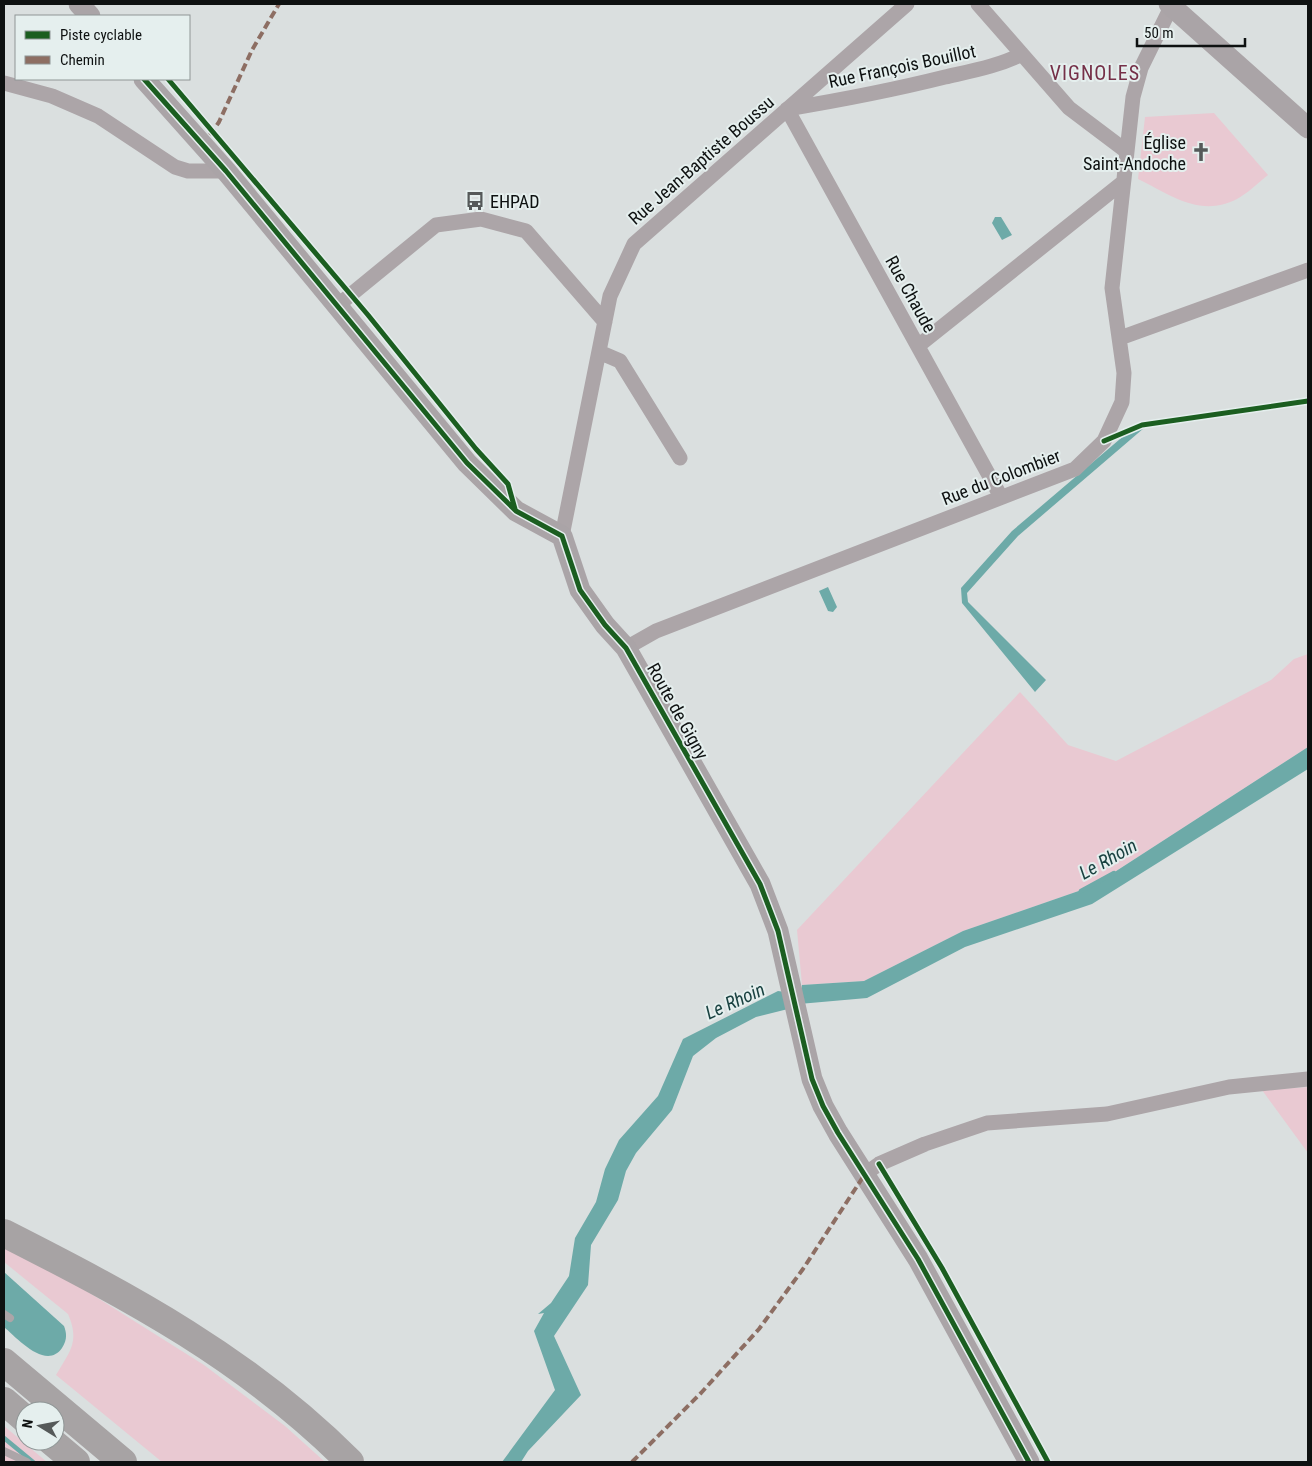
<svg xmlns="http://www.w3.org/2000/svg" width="1312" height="1466" font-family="'Roboto Condensed',sans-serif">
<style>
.green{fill:#e9c9d2}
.water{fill:#6daaa8}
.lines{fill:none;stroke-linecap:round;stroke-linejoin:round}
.stream{stroke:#6daaa8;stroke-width:4.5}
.lane{stroke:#aca5a8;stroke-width:8}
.street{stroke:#aca5a8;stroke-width:15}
.secondary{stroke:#aaa4a7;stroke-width:21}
.highway{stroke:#a7a3a4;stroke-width:28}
.quiet{stroke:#8d6e63;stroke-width:4;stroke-dasharray:8 4;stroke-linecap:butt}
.cycleway-casing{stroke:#e5efee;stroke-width:8}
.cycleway{stroke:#1b5e20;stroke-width:5}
.labels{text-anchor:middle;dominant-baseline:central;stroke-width:4;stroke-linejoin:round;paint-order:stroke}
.street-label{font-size:18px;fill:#0e1111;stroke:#e5efee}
.poi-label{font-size:18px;fill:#0e1111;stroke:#e5efee;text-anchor:end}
.water-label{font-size:19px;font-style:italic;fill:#1a4241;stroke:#e5efee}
.quarter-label{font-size:20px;letter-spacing:1px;fill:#753048;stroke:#e5efee}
</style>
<rect width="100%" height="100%" fill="#dadfdf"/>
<path class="green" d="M1214,113L1268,175C1258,183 1248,193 1237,199C1200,218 1171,195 1138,179L1145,117Z
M1308,654V747L1093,886L963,931L864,981L802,985L797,930L1020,692L1068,745L1116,761L1271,680L1294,659Z
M1308,1087V1153L1262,1090Z
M4,1246L77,1285L204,1365L285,1426L325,1462H162L56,1375C70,1351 80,1342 68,1314L4,1262Z
M4,1426L47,1462H4Z"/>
<path class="water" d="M995,217H1001L1012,235L1002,240L992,223Z
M1308,398V404L1144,428L1018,536L967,593L968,602L1046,680L1035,692L962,603L961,588L1012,531L1140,422Z
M828,587L837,607L833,612L828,611L819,591Z
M1308,747V769L1092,904L965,947L867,998L799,1004L802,985L864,981L963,931L1093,886Z
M778,991L785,992L788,1009L756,1017L716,1038L693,1056L672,1110L636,1153L626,1171L618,1200L591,1245L588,1285L554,1336L581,1395L528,1451L521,1462H502L555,1390L534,1331L544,1313L538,1314L551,1303L569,1276L575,1238L596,1202L605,1169L619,1140L658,1096L683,1039Z
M4,1272L64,1326C67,1334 67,1340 62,1348C46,1371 17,1338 4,1327Z"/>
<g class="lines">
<path class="stream" d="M1081,891L1114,873
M4,1438L33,1462"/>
<path class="lane" d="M4,1314L10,1318
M4,1451L27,1462"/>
<path class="street" d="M978,4L1069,108L1126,151
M4,83L52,96L98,116L175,167L188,171H226
M337,306L436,225L481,219L526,231L605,322
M1120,338L1308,270
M918,346L1122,183
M599,352L620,361L680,458
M1001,497L787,109C841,100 893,90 945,77C971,71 999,66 1022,54
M562,536L610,296L634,244L907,4
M626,648L656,631L1075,469L1104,441L1122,402L1124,373L1112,288L1133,97L1141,68L1171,7
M865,1174L879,1164L925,1144L987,1123L1107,1114L1229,1087L1308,1079"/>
<path class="secondary" d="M79,4L90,16
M1169,4L1308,128
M144,79L226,171L467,463L516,511L562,536L580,590L605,625L626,648L760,884L778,931L812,1079L823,1106L838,1133L918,1259L1029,1462"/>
<path class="highway" d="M4,1233C132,1298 247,1359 350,1462
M4,1362L123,1462
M4,1401L25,1419
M51,1441L76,1462"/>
<path class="quiet" d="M210,135L219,122L252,50L279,4
M632,1462L701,1393L759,1329L803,1269L865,1174"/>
<g class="cycleway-casing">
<path id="cycleway" d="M144,79L226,171L467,463L516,511L562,536L580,590L605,625L626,648L760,884L778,931L812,1079L823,1106L838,1133L918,1259L1029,1462
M168,79L368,315L476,449L508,484L515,509
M1104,441L1142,425L1308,401
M879,1164L942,1268L1048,1462"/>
</g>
<use href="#cycleway" class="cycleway"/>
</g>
<defs>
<g id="church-bare" transform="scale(1.5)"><path d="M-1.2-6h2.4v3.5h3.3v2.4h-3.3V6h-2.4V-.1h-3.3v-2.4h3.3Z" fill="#555959" stroke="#e5efee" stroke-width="2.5" paint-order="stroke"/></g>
<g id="bus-bare" transform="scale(1.5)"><path d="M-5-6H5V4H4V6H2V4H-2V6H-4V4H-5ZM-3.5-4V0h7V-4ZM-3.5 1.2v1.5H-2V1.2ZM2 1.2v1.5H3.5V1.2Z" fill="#555959" stroke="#e5efee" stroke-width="2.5" paint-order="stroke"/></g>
</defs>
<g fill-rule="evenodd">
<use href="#church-bare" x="1201" y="152"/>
<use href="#bus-bare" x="475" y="201"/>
</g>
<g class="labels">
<g class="street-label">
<text transform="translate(902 66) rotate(-12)">Rue François Bouillot</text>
<text transform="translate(701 160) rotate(-41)">Rue Jean-Baptiste Boussu</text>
<text transform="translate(911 294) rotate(61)">Rue Chaude</text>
<text transform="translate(1001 477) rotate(-21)">Rue du Colombier</text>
<text transform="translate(678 711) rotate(61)">Route de Gigny</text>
</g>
<g class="poi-label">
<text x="1186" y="142">Église<tspan x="1186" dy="21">Saint-Andoche</tspan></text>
<text x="490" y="201" text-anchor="start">EHPAD</text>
</g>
<g class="water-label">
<text transform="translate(1108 859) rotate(-29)">Le Rhoin</text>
<text transform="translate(735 1001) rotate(-24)">Le Rhoin</text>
</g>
<g class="quarter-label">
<text x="1095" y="73">VIGNOLES</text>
</g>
</g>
<rect width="1312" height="1466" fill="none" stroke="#0e1111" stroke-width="10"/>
<rect x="15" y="15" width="175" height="65" fill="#e5efee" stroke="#8f9696"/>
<rect x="25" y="31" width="25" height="8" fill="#1b5e20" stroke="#8f9696"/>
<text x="60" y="40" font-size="15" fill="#0e1111">Piste cyclable</text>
<rect x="25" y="56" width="25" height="8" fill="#8d6e63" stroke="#8f9696"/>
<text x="60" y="65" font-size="15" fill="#0e1111">Chemin</text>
<g transform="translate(40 1426) rotate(280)"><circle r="24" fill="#e5efee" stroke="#8f9696"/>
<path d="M0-4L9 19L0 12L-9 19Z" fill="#555959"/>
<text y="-8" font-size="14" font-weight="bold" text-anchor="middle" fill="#0e1111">N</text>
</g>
<path d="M1137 38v8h108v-8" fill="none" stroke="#0e1111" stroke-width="2.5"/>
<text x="1144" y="38" font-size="15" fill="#0e1111" stroke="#e5efee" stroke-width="4" paint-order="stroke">50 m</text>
</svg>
